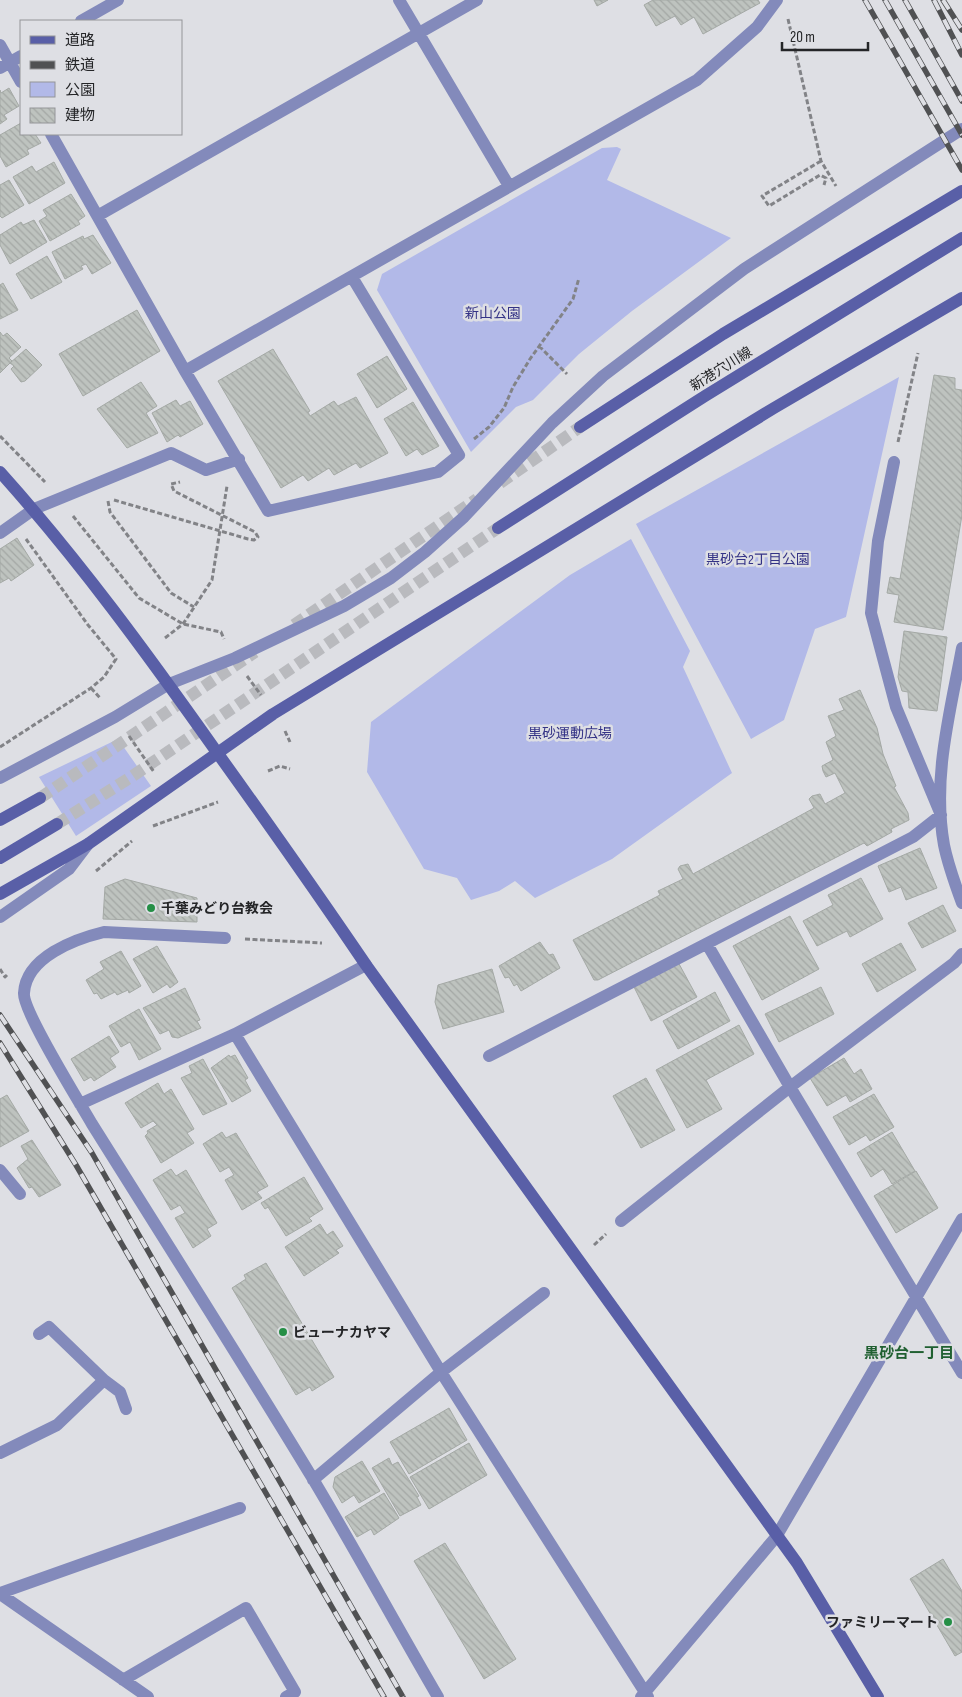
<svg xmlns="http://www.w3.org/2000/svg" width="962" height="1697" font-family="'Sofia Sans Condensed','Noto Sans JP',sans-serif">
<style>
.green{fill:#b2b9e8}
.building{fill:url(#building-back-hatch);stroke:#a4a9a5}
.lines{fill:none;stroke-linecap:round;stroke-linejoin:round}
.secondary-tunnel{stroke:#b9babe;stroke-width:12;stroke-dasharray:12 6;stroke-linecap:butt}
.path{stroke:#828387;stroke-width:3;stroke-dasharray:5 2.5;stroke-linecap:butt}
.street{stroke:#838abb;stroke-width:12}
.secondary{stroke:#595fa7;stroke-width:12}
.rail-casing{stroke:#505153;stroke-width:5.5}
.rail{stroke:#dedfe4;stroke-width:4;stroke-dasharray:11;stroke-linecap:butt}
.poi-dot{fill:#258f46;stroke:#dedfe4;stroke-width:2}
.labels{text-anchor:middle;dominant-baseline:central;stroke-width:5;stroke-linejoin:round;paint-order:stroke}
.park-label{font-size:14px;fill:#343386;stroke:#dedfe4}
.street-label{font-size:14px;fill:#242527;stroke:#dedfe4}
.poi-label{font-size:14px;font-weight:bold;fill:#242527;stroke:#dedfe4;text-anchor:start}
.neighbourhood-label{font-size:15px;font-weight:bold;fill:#206031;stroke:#dedfe4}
</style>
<defs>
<pattern id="building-back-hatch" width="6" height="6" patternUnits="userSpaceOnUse" patternTransform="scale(1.25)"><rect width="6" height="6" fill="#bec3bf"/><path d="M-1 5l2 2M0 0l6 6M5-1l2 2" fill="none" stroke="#a3a7a4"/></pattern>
</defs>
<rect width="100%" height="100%" fill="#dedfe4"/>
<path class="green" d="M617,147L621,149L607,180L731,238L632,311L579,354L533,400L516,407L471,452L377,290L382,274L602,148Z
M899,377L846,617L815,629L784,720L751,739L636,524Z
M631,539L690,651L683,667L732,773L612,859L535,898L515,881L499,891L471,900L457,878L424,869L367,772L371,722L570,575Z
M118,739L151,786L76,836L39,777Z"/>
<path class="building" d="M594,0H608L597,6Z
M653,0H758L760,3L703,34L694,17L681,25L675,16L656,26L644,5Z
M9,88L19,106L4,115L7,119L0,124V90L1,93Z
M21,123V134H35L41,143L27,150L29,154L6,167L0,156V135Z
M54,162L65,183L29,204L13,177L32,166L36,172Z
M9,180L24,205L2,218L0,216V185Z
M71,194L85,216L78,221L80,224L50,241L39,221L47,216L43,210Z
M34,220L47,242L10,264L0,245V235L21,222L23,225Z
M93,235L111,263L92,274L86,264L81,266L83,269L65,279L52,252L83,236L84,239Z
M47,256L62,282L31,299L16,274Z
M3,283L18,310L0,319V285Z
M137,310L160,351L83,396L59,354Z
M0,332L3,336L7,333L21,347L9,358L12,361L0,373Z
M26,349L42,365L25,381L21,382L11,369L14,366L10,363Z
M273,349L310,411L308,412L310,416L334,401L338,406L356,397L388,453L360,468L356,463L334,475L329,468L308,481L303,475L281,488L218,381Z
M387,356L407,389L377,408L357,374Z
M934,375L955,378V389L962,390V515L943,630L894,622L899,595L887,593L890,577L900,579Z
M141,382L157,406L146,413L158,433L127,448L97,409Z
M176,400L180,406L190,401L203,424L180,437L178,435L167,442L152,413Z
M413,402L439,446L422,455L417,449L406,456L384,419Z
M17,538L34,565L11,581L9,578L0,583V549Z
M904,631L947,637L937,711L909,708L908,692L902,691L898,677Z
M860,690L877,728L883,754L896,786L894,787L908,813L909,820L891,829L892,832L867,846L864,843L598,980H594L573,940L660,895L658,891L683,879L678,869L680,866L688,864L693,874L814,808L809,799L812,796L820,794L825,804L845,793L835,773L826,777L823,771L822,766L833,760L826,742L836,736L828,716L844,710L839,699Z
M920,848L937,888L906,900L901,887L889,892L878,866Z
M861,878L883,919L850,937L847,931L817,946L803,921L833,905L828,895Z
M125,879L197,898V922L103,919L105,887Z
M943,905L956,931L922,948L908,923Z
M790,916L819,969L762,1000L733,946Z
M540,942L549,955L553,954L560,968L521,991L517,984L514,986L509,977L505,978L499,966Z
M901,943L916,970L877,992L862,964Z
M157,946L178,982L170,988L167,984L153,993L133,959Z
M121,951L141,986L129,993L128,990L117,995L115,992L101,999L97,993L94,994L86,980L104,969L100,962Z
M678,962L697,997L651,1021L633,985Z
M492,969L504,1012L443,1029L435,1002L438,985Z
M821,987L834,1014L779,1042L765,1014Z
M185,988L200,1020L197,1021L201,1028L178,1038L172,1037L169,1030L160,1034L143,1008Z
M715,992L730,1021L678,1049L663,1021Z
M139,1009L161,1049L139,1060L130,1042L121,1047L109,1026Z
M739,1025L754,1054L706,1080L722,1109L687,1128L656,1070Z
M109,1036L119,1052L110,1058L116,1067L94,1081L91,1077L84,1081L71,1059Z
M229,1055L230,1057L235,1055L248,1078L245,1080L251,1091L232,1102L211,1068Z
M844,1058L854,1074L861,1069L872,1089L850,1102L846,1095L827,1106L810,1078Z
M203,1059L227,1104L203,1115L181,1078L192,1073L189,1066Z
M646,1078L675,1130L641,1148L613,1096Z
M158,1083L164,1094L171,1089L194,1129L187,1133L194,1143L161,1163L145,1136L148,1133L147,1131L157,1125L153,1121L141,1128L125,1103Z
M874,1094L894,1127L870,1141L866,1135L849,1145L833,1117Z
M7,1095L29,1131L0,1147V1099Z
M222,1132L226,1138L236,1133L268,1186L257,1192L262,1198L242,1210L225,1180L234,1175L229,1167L220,1172L203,1144Z
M892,1132L915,1171L892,1184L883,1169L871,1177L857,1153Z
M32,1140L61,1185L39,1197L32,1187L29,1188L17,1168L28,1159L21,1146Z
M171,1169L176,1176L186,1170L217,1223L207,1229L211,1236L193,1248L175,1218L185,1213L180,1205L171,1210L153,1180Z
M916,1171L938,1208L896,1233L874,1196Z
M304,1177L323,1209L309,1218L312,1221L286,1236L268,1207L265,1209L261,1203Z
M320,1224L327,1235L333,1231L343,1246L336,1250L339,1253L304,1276L285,1247Z
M266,1263L334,1377L312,1391L310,1387L296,1395L232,1288L246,1279L244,1275Z
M449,1408L467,1440L409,1474L390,1442Z
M469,1443L487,1475L429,1509L410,1477Z
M389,1458L392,1465L398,1462L419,1496L417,1497L421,1505L400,1516L372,1468Z
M362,1461L380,1491L359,1503L354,1495L342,1503L333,1487L335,1477Z
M384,1493L399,1518L374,1535L371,1529L357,1537L345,1517Z
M445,1543L516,1659L484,1679L414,1561Z
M943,1559L962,1591V1652L955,1656L910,1579Z"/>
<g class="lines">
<path class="secondary-tunnel" d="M500,483L580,427
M294,625L477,499
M40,798L255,652
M57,824L131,777L498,528"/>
<path class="path" d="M788,19L821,161L836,186
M821,161L762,196L769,206L820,175L826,178L824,185
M539,346L567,374
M0,436L45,482
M474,439L489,427L504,408L513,387L530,359L573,299L579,278
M898,442L918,353
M114,500L248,539L254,540L258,537L255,532L174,491L171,484L180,482
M108,501L110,512L171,593L194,607
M73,516L139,598L183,624L221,632L224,639
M165,638L183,624L212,580L227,486
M247,676L261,695
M91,688L101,699
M285,731L290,742
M129,736L154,772
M0,747L91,688L104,677L116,659L88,625L26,539
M268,771L280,766L290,769
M153,826L218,802
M96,871L132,841
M245,939L322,943
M0,969L5,977L7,975
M594,1245L606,1234"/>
<path class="street" d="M399,0L509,186
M81,21L118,0
M0,45L21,82
M0,68L21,56
M51,134L185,371L268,511L438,472L459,455L352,277
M99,215L477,0
M185,371L697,80L757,27L777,0
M0,533L34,509L171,453L206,470L239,459
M962,648C950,713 932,778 944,845C948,865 955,884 962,903
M0,778L115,717L169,684L235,658L344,606L391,578L425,552L464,517L552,423L603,376L744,269L962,129
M0,917L69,869L88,844
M225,938L104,932C75,939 26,957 24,993C22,1010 80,1103 92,1124C166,1242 241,1360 313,1479C356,1551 396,1625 438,1697
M707,944L790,1087L962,1373
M235,1034L441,1372L648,1697
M489,1056L913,837L941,815L896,707L871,613L878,541L894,462
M80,1104L235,1034L366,965
M0,1170L20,1194
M621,1221L790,1087L954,963L962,954
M104,1380L120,1392L126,1409
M0,1453L57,1425L104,1380L49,1327L39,1334
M313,1480L441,1372L544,1293
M0,1593L240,1508
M0,1594L148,1697
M123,1680L246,1608L295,1692L286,1697
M641,1697L776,1537L962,1219"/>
<path class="secondary" d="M580,427L723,334L962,191
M0,472C79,560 148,655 216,751C267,822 317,893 366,965L797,1563L878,1697
M498,528L705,396L962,238
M0,820L40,798
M0,858L57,824
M0,894L88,844L273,714L774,408L962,298"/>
<g class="rail-casing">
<path id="rail" d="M865,0L962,170
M885,0L962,135
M905,0L962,101
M934,0L962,55
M943,0L962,30
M0,1015L92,1153L403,1697
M0,1043L76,1165L384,1697"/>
</g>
<use href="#rail" class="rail"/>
</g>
<g class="poi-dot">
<circle cx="151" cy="908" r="5"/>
<circle cx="283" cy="1332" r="5"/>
<circle cx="948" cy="1622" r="5"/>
</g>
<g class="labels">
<g class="park-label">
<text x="493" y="313">新山公園</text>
<text x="758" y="559">黒砂台2丁目公園</text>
<text x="570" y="733">黒砂運動広場</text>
</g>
<g class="street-label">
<text transform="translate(721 369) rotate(-32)">新港穴川線</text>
</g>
<g class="poi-label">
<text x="161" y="908">千葉みどり台教会</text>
<text x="293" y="1332">ビューナカヤマ</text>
<text x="938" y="1622" text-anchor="end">ファミリーマート</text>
</g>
<g class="neighbourhood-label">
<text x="909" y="1353">黒砂台一丁目</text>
</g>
</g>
<rect x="20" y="20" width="162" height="115" fill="#dedfe4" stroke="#949598"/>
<rect x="30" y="36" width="25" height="8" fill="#595fa7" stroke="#949598"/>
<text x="65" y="45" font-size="15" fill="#242527">道路</text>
<rect x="30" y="61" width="25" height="8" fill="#505153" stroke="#949598"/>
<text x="65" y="70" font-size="15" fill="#242527">鉄道</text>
<rect x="30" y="82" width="25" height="15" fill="#b2b9e8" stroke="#949598"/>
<text x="65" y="95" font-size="15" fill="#242527">公園</text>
<rect x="30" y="108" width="25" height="15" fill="url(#building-back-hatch)" stroke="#949598"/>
<text x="65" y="120" font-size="15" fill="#242527">建物</text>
<path d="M782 42v8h86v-8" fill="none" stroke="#242527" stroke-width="2.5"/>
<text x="790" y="42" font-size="15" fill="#242527" stroke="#dedfe4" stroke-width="4" paint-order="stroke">20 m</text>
</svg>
